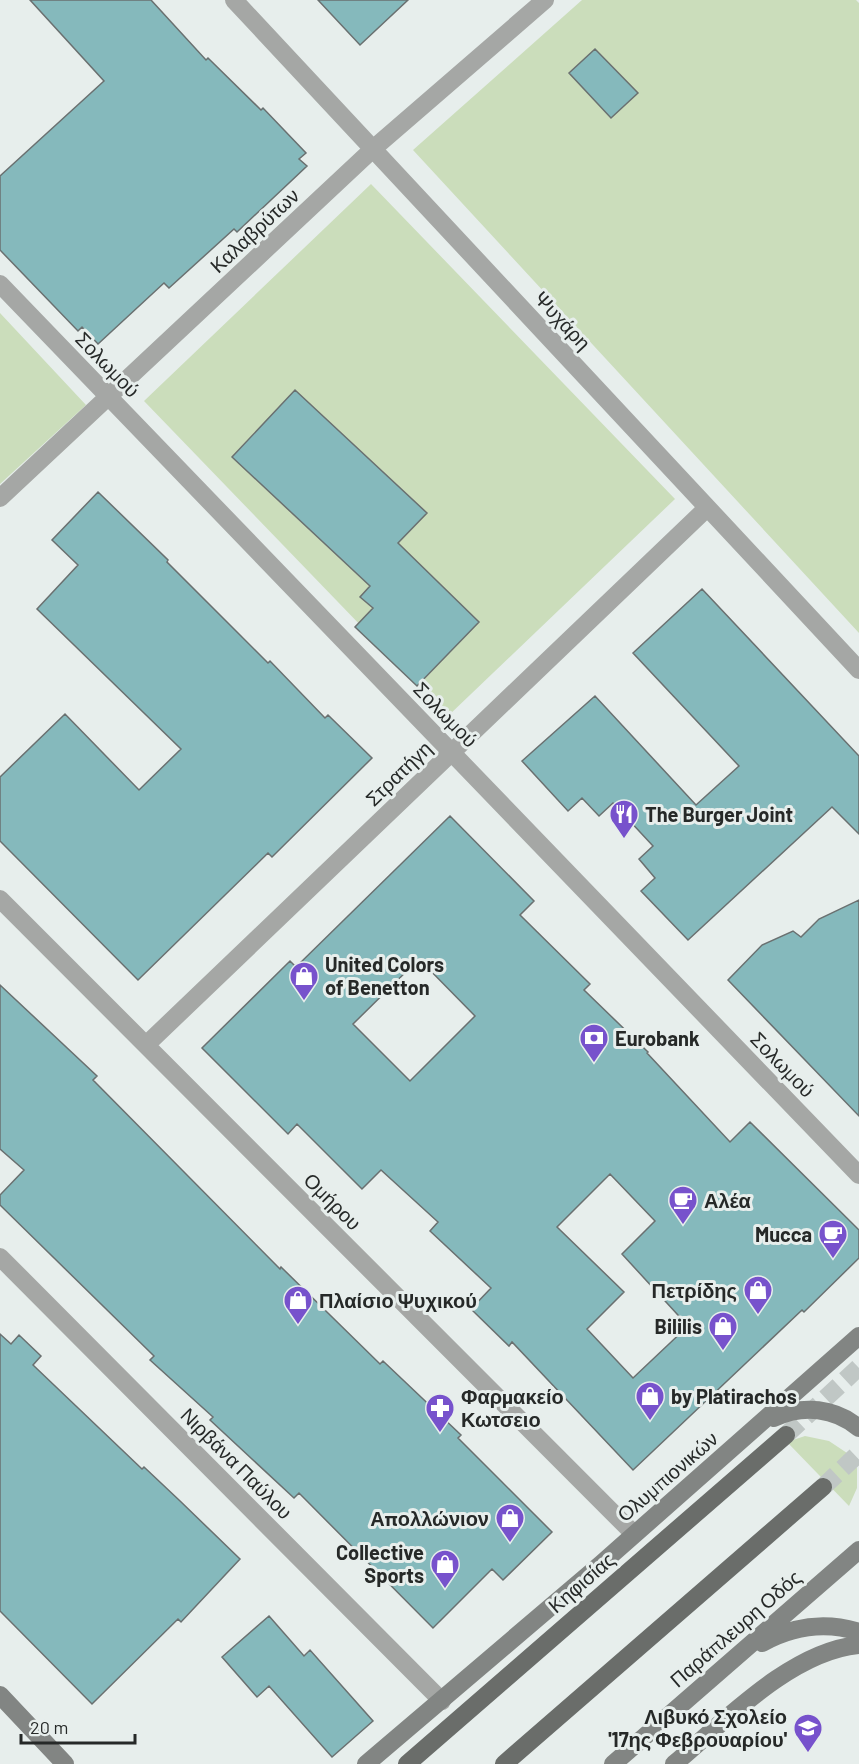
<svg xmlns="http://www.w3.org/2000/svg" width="859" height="1764" font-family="Barlow,sans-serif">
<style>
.green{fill:#cbddbb}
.building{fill:#85b9bc;stroke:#6a7070;stroke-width:1.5;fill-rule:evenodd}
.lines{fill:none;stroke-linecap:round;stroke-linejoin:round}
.primary-tunnel{stroke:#c0c7c5;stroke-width:18;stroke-dasharray:18 9;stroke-linecap:butt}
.street{stroke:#a5a7a5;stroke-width:18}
.secondary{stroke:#828583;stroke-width:18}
.primary{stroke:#6a6d6a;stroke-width:18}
.labels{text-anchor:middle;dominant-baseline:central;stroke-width:6;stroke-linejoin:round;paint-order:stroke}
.street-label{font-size:20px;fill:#262928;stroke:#e7eeec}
.poi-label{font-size:20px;font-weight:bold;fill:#262928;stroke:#e7eeec;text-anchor:start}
</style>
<rect width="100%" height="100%" fill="#e7eeec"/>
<path class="green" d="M582,0H856L859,3V633L413,150Z
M371,184L675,499L448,716L144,401Z
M0,313L86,405L0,484Z
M805,1436L829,1441L847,1453L857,1468V1488L849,1506L787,1442Z"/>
<path class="building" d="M30,0H151L206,60L208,58L261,110L263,108L306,153L299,159L307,166L237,232L234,229L169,288L164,283L98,344L82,327L78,331L0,250V176L104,81Z
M318,0H408L360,45Z
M595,49L638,93L611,118L569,73Z
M295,390L427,513L398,543L479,622L417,686L355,627L373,608L360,597L370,586L232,457Z
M98,492L168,560L167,562L268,663L270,661L325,718L328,715L372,758L272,857L268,853L138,980L0,841V777L65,714L139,790L181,749L37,609L78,565L52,540Z
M702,589L859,756V834L832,807L688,940L641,891L655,878L639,859L653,846L613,803L599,816L582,798L568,811L522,761L595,696L696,805L739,766L633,653Z
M450,816L534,901L520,915L590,984L584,990L648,1052L647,1053L730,1142L750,1122L859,1230V1258L804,1312L802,1310L633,1470L512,1342L509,1346L471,1309L491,1288L430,1231L438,1222L381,1170L362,1189L297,1124L288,1134L202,1048L290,961L296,967ZM419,959L475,1016L410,1081L353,1024ZM610,1174L655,1221L622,1254L688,1326L633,1378L587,1329L624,1292L557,1227Z
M859,900V1116L728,980L762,945L793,931L801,937L819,919Z
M0,985L97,1076L93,1080L280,1269L281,1267L380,1364L383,1361L461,1435L458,1438L552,1532L503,1580L492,1569L433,1628L299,1493L294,1498L210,1420L213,1417L150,1360L154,1356L0,1205V1195L24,1170L0,1149Z
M0,1334L11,1344L19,1335L41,1356L33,1365L142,1469L144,1467L179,1500L240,1559L181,1622L178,1619L92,1704L0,1611Z
M269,1616L304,1656L310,1650L373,1721L332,1757L269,1686L257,1697L222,1657Z"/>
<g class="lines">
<path class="primary-tunnel" d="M786,1435L859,1367
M823,1487L859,1453"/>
<path class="street" d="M234,0L859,670
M0,284L859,1175
M0,498L374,148L545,0
M0,899L634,1534
M146,1045L707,508
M0,1257L442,1701"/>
<path class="secondary" d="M774,1418C803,1404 835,1408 859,1428
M762,1643C793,1626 825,1621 859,1632
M0,1695L65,1764
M366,1764L601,1564L859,1336
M613,1764L859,1550
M674,1764C724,1722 791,1651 859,1645"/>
<path class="primary" d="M407,1764L786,1435
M504,1764L823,1487"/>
</g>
<defs>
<g id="restaurant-pin" transform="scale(1.5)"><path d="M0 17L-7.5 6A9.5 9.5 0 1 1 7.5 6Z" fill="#7752cc" stroke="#e7eeec"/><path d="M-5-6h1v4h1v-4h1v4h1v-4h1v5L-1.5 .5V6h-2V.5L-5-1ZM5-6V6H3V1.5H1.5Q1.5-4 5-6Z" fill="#fff"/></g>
<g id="shop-pin" transform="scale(1.5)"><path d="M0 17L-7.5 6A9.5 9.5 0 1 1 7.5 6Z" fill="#7752cc" stroke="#e7eeec"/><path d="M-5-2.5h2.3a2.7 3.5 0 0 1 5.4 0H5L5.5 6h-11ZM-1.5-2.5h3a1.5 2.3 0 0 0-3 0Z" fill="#fff"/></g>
<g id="bank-pin" transform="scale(1.5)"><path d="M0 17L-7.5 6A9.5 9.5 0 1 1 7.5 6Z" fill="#7752cc" stroke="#e7eeec"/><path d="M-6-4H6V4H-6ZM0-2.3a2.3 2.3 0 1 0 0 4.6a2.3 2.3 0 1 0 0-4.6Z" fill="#fff"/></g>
<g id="cafe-pin" transform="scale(1.5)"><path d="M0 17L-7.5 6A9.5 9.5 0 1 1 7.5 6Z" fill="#7752cc" stroke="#e7eeec"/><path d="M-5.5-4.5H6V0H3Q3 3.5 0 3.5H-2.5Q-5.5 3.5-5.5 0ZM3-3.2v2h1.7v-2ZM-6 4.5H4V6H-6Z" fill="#fff"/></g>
<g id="pharmacy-pin" transform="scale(1.5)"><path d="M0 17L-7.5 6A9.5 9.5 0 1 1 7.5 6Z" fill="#7752cc" stroke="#e7eeec"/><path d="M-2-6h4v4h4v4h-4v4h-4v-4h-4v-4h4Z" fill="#fff"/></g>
<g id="school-pin" transform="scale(1.5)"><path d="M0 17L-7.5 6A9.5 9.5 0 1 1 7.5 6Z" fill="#7752cc" stroke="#e7eeec"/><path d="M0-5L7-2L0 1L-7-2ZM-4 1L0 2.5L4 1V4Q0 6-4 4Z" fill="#fff"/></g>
</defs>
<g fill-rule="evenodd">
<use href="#restaurant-pin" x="624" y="814"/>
<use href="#shop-pin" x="304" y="976"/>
<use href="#bank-pin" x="594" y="1038"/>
<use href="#cafe-pin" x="683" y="1200"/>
<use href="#cafe-pin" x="833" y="1234"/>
<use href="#shop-pin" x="758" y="1290"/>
<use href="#shop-pin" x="298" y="1300"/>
<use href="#shop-pin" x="723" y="1326"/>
<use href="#shop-pin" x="650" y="1396"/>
<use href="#pharmacy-pin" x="440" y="1408"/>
<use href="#shop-pin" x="510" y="1518"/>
<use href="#shop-pin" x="445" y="1564"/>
<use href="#school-pin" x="808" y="1728"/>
</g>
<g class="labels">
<g class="street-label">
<text transform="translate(254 230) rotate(-43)">Καλαβρύτων</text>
<text transform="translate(563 320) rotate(47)">Ψυχάρη</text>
<text transform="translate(108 364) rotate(46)">Σολωμού</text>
<text transform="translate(446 714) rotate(46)">Σολωμού</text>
<text transform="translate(398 773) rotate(-44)">Στρατήγη</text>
<text transform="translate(783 1064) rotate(46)">Σολωμού</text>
<text transform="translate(333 1201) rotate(45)">Ομήρου</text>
<text transform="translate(237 1463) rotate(45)">Νιρβάνα Παύλου</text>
<text transform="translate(667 1476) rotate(-41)">Ολυμπιονικών</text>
<text transform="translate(581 1582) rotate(-41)">Κηφισίας</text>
<text transform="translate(735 1628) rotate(-41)">Παράπλευρη Οδός</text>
</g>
<g class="poi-label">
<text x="645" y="814">The Burger Joint</text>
<text x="325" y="964">United Colors<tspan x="325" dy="23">of Benetton</tspan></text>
<text x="615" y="1038">Eurobank</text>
<text x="704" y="1200">Αλέα</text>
<text x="812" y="1234" text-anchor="end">Mucca</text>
<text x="737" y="1290" text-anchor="end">Πετρίδης</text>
<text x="319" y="1300">Πλαίσιο Ψυχικού</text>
<text x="702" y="1326" text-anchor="end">Bililis</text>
<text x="461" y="1396">Φαρμακείο<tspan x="461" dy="23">Κωτσειο</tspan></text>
<text x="671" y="1396">by Platirachos</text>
<text x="489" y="1518" text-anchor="end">Απολλώνιον</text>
<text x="424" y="1552" text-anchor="end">Collective<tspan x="424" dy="23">Sports</tspan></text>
<text x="787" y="1716" text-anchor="end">Λιβυκό Σχολείο<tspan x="787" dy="23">'17ης Φεβρουαρίου'</tspan></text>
</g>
</g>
<path d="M21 1734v9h114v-9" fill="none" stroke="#262928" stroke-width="3"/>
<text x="30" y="1734" font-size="18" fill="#262928" stroke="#e7eeec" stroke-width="4.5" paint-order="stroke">20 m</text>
</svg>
